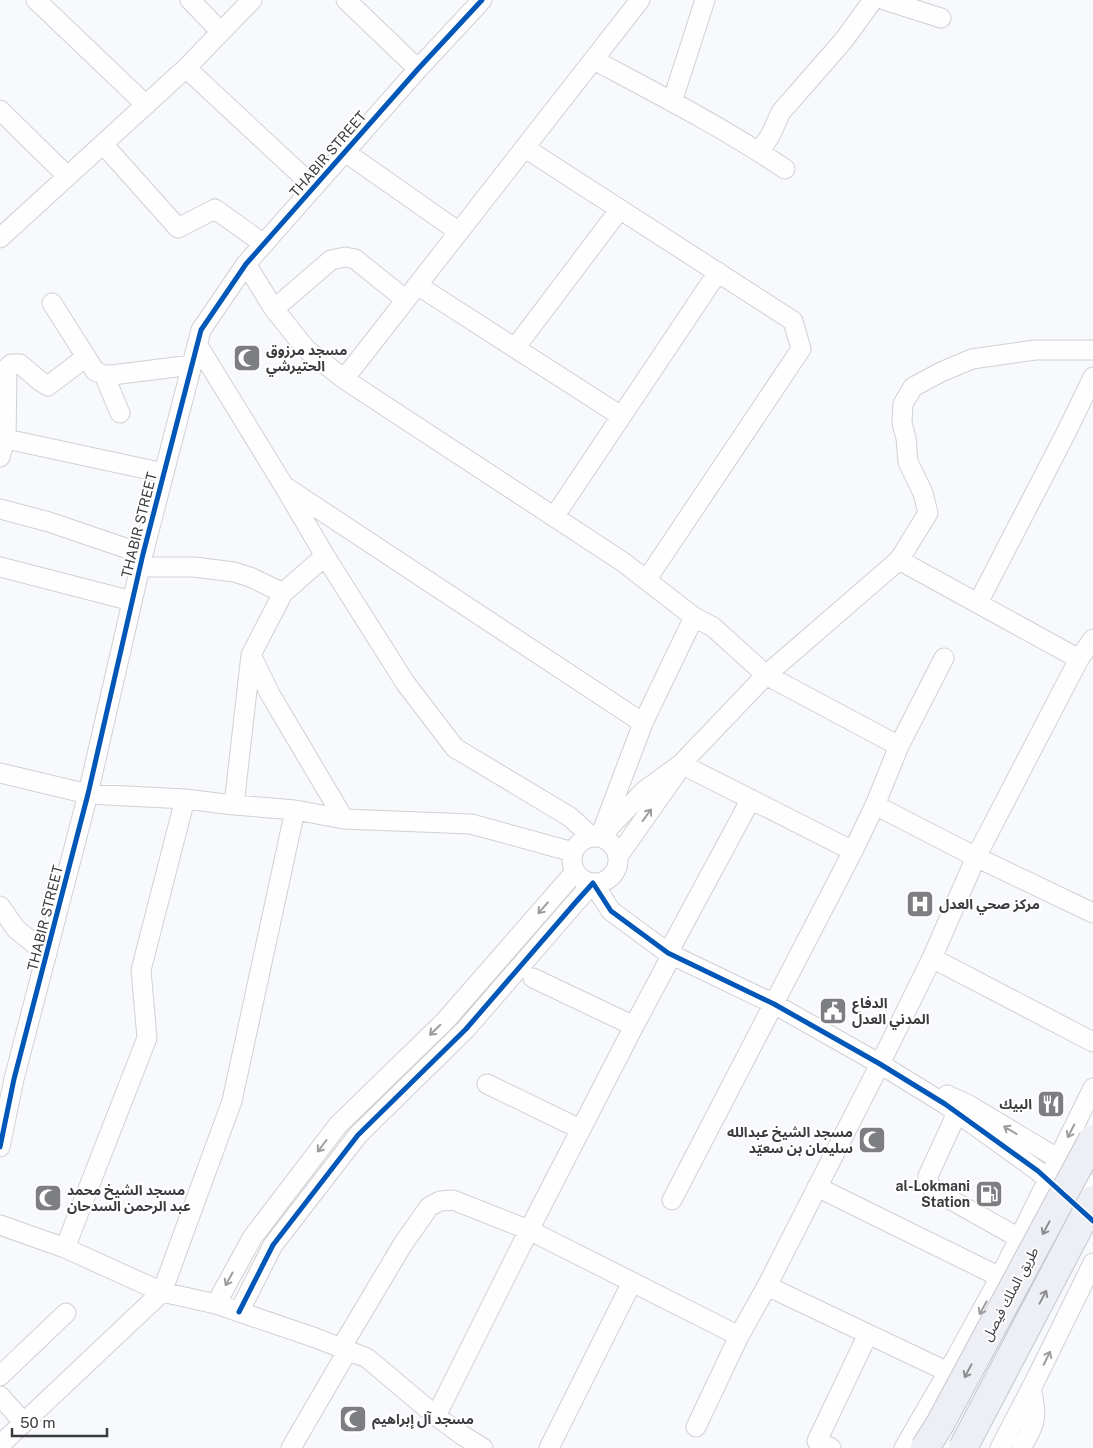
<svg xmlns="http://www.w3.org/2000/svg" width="1093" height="1448" font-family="'Public Sans','Noto Sans Arabic',sans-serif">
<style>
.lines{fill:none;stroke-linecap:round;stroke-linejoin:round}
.minor-casing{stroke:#d0d1d4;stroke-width:21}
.minor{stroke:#fefeff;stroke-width:19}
.highway-bridge-casing{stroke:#c6c7cf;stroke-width:30;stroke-linecap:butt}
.highway-bridge{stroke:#eeeff5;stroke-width:28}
.cycleway-casing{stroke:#fff;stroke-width:8}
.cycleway{stroke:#0057b8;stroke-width:5}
.oneway{stroke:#9c9d9f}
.oneway2{stroke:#8c8d91}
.labels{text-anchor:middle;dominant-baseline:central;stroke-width:4;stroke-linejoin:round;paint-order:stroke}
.street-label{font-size:14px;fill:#3b3c3f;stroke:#fff}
.poi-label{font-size:14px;font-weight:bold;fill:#3b3c3f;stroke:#fff;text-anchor:start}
</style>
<rect width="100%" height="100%" fill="#f8f9fd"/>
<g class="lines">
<g class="minor-casing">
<path id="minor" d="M36,0L146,105
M190,0L221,32
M346,0L418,69
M884,0L941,18
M594,60C658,94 724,128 785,169
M186,68L314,187
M672,102L705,0
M0,110L67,176
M103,144L178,228L215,209L264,244
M525,148L793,321L801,349L647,579
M345,152L459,232
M759,152L770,136L781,112L844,40L873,0
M0,238L186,68L252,0
M246,264L274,309L306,349L344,379L623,562L694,617L713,627L766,675L899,746
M417,285L621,416
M52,303L95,371L104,375H112L192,365
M274,309L331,260L345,257L355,259L406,300
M197,344L284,486L325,556L406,684L455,748L570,817L592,837
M515,348L620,209
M104,375L120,413
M344,379L640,0
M6,443L7,368L11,364H20L40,381L48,386L86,357
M0,457C2,450 3,442 11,440L164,473
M287,488L643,723
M0,509L49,522L143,554
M554,517L718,272
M899,560L1079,659
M0,567L132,601
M139,569L148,567H194L234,572L250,577L283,593
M978,603L1067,431L1093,377
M251,655L270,694L344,819
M681,764L853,851
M0,773L88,794L185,799L234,805L295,810L344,819L471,824L573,852
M234,805L251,655L283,593L325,556
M875,805L976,857L1093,913
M603,829L643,723L694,617
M572 860a23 23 0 1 1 46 0a23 23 0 1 1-46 0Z
M600,837L644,791L681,764L766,675L899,560L928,513L923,493L908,462L906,438L902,423L903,404L913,387L941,372L972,359L1035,350H1093
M619,855L676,774
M0,906L16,929L47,954
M932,958L1093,1042
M533,978L634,1026
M487,1084L580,1129
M947,1095L967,1104L1057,1158L1093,1188
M957,1113L928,1176C928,1184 931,1187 937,1192L1019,1238
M0,1147L14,1079L88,794L143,554L201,330L246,264L418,69L482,0
M817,1187L1000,1277
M672,1200L853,851L875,805L899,746L944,658
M0,1225L65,1248L162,1292L216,1304L313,1337L367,1358L436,1416L462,1435L483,1448
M65,1248L147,1038L141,970L185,799
M767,1286L948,1372
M216,1304L252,1238L338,1125L445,1021L575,872
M239,1312L273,1245L358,1135L466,1029L575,903L593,883L611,911L668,953L774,1004L880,1064L945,1104L1038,1171L1093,1221
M341,1348L403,1244L429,1207L440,1201L453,1200L529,1230L739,1336
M0,1376L66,1313
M0,1396L24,1423
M436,1416L529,1230L634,1026L668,962V953L751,799
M696,1427L739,1336L767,1286L880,1064L932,958L976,857L1079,659L1093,639
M0,1445L162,1292L232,1101L295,810
M291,1448L348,1350
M549,1448L632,1282
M831,1448L817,1441L868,1334
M904,1448L948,1372L1000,1277L1093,1088
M1000,1448L1037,1377L1093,1263
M1021,1448C1036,1424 1038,1416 1031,1389"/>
</g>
<use href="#minor" class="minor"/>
<g class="highway-bridge-casing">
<path id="highway-bridge" d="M925,1448L940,1424L1093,1139
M963,1448L1093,1200"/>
</g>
<use href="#highway-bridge" class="highway-bridge"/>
<g class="cycleway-casing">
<path id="cycleway" d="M0,1147L14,1079L88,794L143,554L201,330L246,264L418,69L482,0
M239,1312L273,1245L358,1135L466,1029L575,903L593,883L611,911L668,953L774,1004L880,1064L945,1104L1038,1171L1093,1221"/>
</g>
<use href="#cycleway" class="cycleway"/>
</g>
<defs><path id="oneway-shaft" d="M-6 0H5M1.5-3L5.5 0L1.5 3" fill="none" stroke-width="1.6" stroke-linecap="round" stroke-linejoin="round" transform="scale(1.25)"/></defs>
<g class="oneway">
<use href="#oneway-shaft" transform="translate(647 815) rotate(-54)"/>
<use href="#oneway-shaft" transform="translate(543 908) rotate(131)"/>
<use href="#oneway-shaft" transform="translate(435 1030) rotate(136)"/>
<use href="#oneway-shaft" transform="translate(1010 1130) rotate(-149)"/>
<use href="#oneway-shaft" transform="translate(1071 1131) rotate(117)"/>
<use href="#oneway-shaft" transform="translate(322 1146) rotate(127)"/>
<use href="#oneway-shaft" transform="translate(229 1279) rotate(119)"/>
<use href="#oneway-shaft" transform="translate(983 1308) rotate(119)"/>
<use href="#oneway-shaft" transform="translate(1047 1358) rotate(-64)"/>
</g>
<g class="oneway2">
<use href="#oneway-shaft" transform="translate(1046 1228) rotate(118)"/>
<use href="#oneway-shaft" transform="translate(1043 1297) rotate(-62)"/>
<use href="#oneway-shaft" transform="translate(968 1371) rotate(118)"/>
</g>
<defs>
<g id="mosque-square" transform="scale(1.4375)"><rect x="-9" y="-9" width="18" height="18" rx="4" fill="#7d7e82" stroke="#fff"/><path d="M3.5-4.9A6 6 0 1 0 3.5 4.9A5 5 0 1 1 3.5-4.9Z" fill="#fff"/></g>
<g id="hospital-square" transform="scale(1.4375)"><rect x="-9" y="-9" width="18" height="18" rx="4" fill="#7d7e82" stroke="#fff"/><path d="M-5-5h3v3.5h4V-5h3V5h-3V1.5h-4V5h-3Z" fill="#fff"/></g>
<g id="civic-square" transform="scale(1.4375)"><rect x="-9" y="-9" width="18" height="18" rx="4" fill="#7d7e82" stroke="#fff"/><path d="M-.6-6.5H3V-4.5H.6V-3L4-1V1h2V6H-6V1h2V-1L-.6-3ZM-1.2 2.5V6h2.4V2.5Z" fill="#fff"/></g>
<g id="restaurant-square" transform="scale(1.4375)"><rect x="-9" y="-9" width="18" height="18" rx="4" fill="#7d7e82" stroke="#fff"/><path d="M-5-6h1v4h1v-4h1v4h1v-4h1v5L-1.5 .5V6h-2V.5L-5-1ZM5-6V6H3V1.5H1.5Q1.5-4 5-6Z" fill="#fff"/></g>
<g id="fuel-square" transform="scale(1.4375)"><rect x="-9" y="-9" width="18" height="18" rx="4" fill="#7d7e82" stroke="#fff"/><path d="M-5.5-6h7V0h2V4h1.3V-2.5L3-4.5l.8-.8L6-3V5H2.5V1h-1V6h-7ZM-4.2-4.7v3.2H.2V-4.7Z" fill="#fff"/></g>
</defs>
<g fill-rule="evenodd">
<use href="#mosque-square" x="247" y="358"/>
<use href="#hospital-square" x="920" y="904"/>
<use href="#civic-square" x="833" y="1011"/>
<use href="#restaurant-square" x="1051" y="1104"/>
<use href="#mosque-square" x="872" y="1140"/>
<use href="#fuel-square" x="989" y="1194"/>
<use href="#mosque-square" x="48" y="1198"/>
<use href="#mosque-square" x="353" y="1419"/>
</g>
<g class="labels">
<g class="street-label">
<text transform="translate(328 154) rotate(-49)">THABIR STREET</text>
<text transform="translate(139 525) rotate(-76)">THABIR STREET</text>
<text transform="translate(45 918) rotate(-76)">THABIR STREET</text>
<text transform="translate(1010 1294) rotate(-62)">طريق الملك فيصل</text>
</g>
<g class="poi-label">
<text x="266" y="350">مسجد مرزوق<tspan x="266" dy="16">الحتيرشي</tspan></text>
<text x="939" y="904">مركز صحي العدل</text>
<text x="852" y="1003">الدفاع<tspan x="852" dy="16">المدني العدل</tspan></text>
<text x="1032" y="1104" text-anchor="end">البيك</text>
<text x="853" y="1132" text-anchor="end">مسجد الشيخ عبدالله<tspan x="853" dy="16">سليمان بن سعيّد</tspan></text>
<text x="970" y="1186" text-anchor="end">al-Lokmani<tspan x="970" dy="16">Station</tspan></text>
<text x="67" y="1190">مسجد الشيخ محمد<tspan x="67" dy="16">عبد الرحمن السدحان</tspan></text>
<text x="372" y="1419">مسجد آل إبراهيم</text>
</g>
</g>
<path d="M12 1428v8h95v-8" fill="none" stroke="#3b3c3f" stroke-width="2.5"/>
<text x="20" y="1428" font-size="15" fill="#3b3c3f" stroke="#ffffff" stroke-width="4" paint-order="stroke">50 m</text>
</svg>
